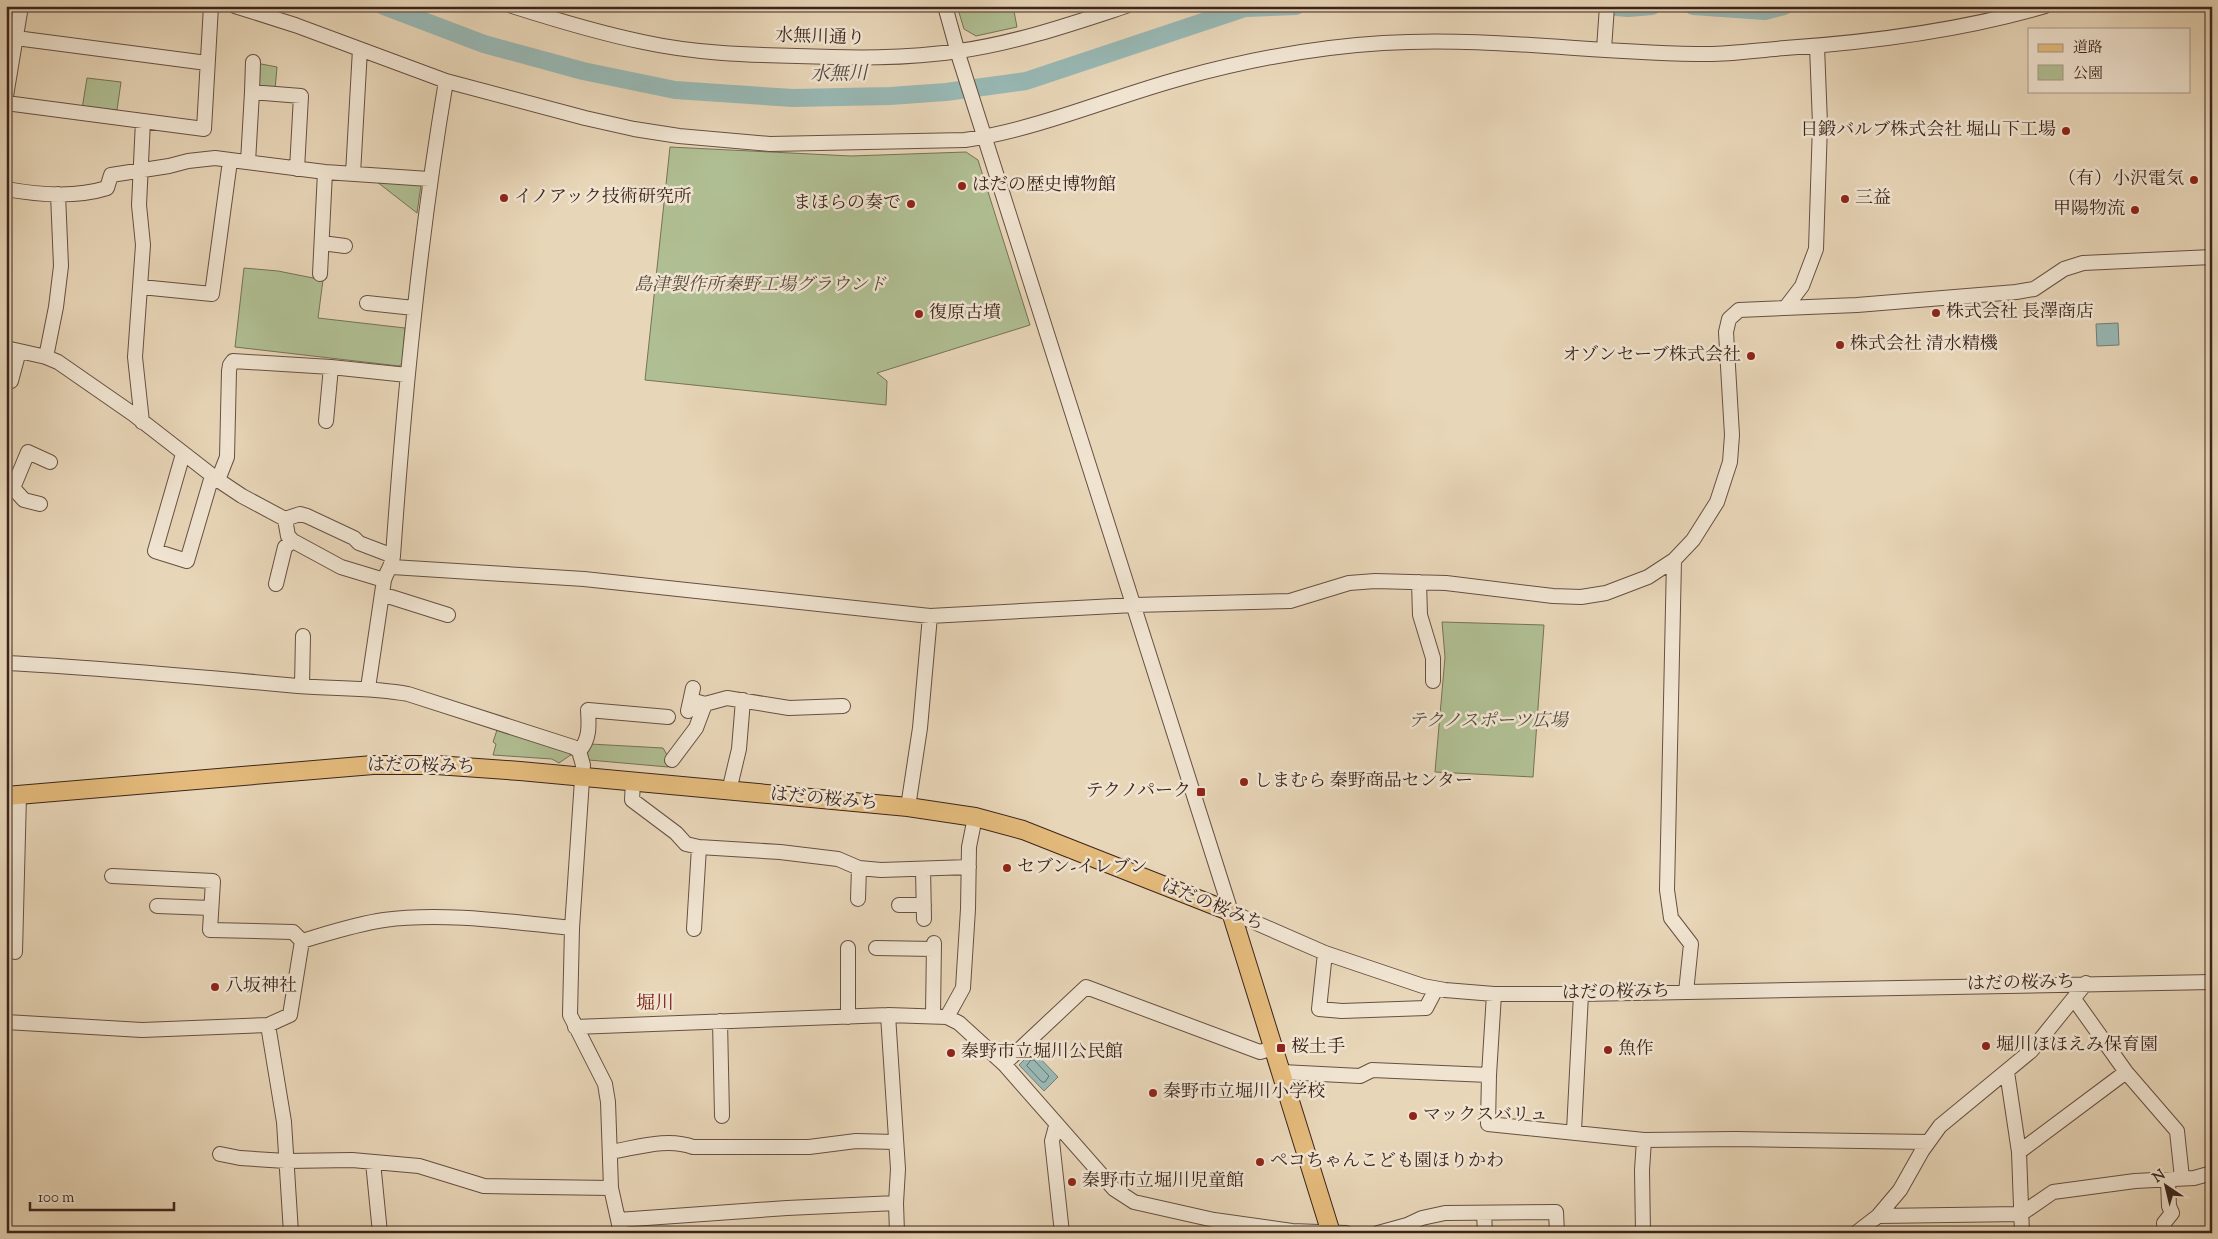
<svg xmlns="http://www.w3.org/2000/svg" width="2218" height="1239" font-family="'Sorts Mill Goudy','Noto Serif JP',serif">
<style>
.green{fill:#b0bf93;stroke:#767258}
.water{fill:#98b8b4;stroke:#737d77}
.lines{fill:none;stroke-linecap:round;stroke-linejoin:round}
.shore{stroke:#6a6e68;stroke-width:1}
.river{stroke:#98b8b4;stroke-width:18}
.minor-casing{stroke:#665043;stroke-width:16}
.major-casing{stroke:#3b241c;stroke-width:20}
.minor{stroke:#f0e4d1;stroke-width:14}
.major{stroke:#e4bb7c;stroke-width:18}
.poi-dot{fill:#8f2418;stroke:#f0e4d1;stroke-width:2}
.labels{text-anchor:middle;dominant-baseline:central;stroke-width:5;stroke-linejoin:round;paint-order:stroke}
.street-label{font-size:18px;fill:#3b241c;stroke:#f0e4d1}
.poi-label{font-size:18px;fill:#3b241c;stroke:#f0e4d1;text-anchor:start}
.park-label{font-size:18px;font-style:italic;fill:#584b3a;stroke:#f0e4d1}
.water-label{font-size:19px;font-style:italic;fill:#524942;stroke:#f0e4d1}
.neighbourhood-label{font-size:19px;fill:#7a1f14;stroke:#f0e4d1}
</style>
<rect width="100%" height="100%" fill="#e8d6b8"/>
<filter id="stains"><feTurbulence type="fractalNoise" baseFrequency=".004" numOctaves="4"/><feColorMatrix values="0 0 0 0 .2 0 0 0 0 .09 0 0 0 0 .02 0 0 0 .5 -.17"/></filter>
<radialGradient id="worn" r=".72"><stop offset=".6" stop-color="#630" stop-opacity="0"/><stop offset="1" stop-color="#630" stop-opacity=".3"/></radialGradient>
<path class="green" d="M957,6H1013L1017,27L976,36L964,29Z
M256,63L277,67L275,90H259Z
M87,78L121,82L117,110H113L112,113L82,109Z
M670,147L851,156L966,152L978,160L1030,325L877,373L887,381L886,405L645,380Z
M372,178L421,185L417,213Z
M244,268L278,271L323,280L318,318L405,328L402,364L399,366L235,347Z
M1442,622L1544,625L1533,777L1435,772L1445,657Z
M498,727L572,754L559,763L552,759L493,755L496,744L493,742Z
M590,744L663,748L670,760L668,767L589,760L586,748Z"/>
<path class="water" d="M2118,323L2119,345L2097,346L2096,324Z
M1033,1051L1058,1077L1044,1091L1019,1065Z"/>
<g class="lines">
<path class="shore" d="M1031,1060H1034L1049,1076L1045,1082H1042L1027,1066Z"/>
<path class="river" d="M384,6L484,44L583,71L675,90L793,98L890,96L946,92L1026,81L1245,8L1296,6
M1605,6L1628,8L1652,6
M1693,6L1765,11L1784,6"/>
<g class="minor-casing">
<path id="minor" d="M235,6L295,25L446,81L585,118L634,129L679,136L770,144L965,140C1039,129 1109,98 1182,78C1247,60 1316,47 1383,43C1491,36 1599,54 1708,54C1733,54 1759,50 1785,48C1873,42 1960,31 2045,6
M512,6C556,20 599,33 643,42C693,53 746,55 797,56C851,58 905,59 959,51C1016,43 1071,24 1126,6
M945,6L960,60L1231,912L1325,953L1423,986L1445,990L1494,994H1581L2212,982
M16,38L207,63
M1604,49L1607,6
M252,92L253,62
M6,96L21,6
M6,103L204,129L211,6
M248,162L252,92L301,96L297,169
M353,174L360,49
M6,189C39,195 75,198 107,188L111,175L169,166L188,161L215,158L325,172L429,179
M322,243L345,246
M320,274L325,172
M141,287L212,294L230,161
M367,303L414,308
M1786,307L1802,286L1816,249L1820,124L1817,46
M6,348L46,357L58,362L133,414L218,480L242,496L285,519L300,514L307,516L354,538L359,543L393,556
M46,357L56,307L61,266L58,194
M6,383L11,381L19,351
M326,421L331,367
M142,422L135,357L143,245L139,205L143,121
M183,454L155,551L187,561L212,476
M218,480L227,457L229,371L230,365L233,361L331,367L407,375
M6,486L13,488L24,500L40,504
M13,488L28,452L50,462
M285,519L288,536L293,541L341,567L384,580
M1674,560L1667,890L1671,918L1691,944L1686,992
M392,567L584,579L930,616L1134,605L1290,601L1349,583L1375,581L1446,583L1553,596L1581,597L1606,593L1648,577L1674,560L1693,540L1717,502L1730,462L1732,435L1726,332L1729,319L1739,310L1857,305L2016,292L2034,289L2064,269L2083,263L2212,257
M1419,582L1420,615L1433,658V681
M276,584L285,547L293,541
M382,597H391L448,615
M6,663C104,668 201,677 298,686C335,689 372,687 408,694L573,747L579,751L583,765L572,928L570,1015L605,1084L608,1102L611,1188L621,1233
M302,686L303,636
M368,688L384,580C387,571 392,566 393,556C404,396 419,240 446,81
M691,700L705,704L727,698L789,708L843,706
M688,711L693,688
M579,751C590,740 589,725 588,710L668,717
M672,760L696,728L705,704
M633,782L632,800L676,833L686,844L699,847L780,852L838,859L859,868L881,870L969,867
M729,791L739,749L743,700
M908,807L920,728L930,616
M923,869L924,919
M112,876L213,881L210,930L293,932L302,941
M858,899L859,868
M899,905H924
M157,906L211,908
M694,929L699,847
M876,948L934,949
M15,952L19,795
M1325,953L1319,1009L1342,1011L1426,1008L1436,989
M1494,994L1489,1075L1488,1124L1644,1140L1735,1139L1928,1142
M2074,999L2126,1072L2177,1131L2182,1178
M888,1015L898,1169L896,1203L897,1233
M933,1015L934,943
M848,1017V948
M947,1017L963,988L968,909L969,847L975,817
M720,1021L722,1116
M6,1022L142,1030L268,1025L290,1015L302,941C329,933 356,924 384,920C443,912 512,922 572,928
M268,1025L284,1122L291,1233
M575,1027L888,1015L947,1017L959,1023L1004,1064L1114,1189L1134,1202L1214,1220L1292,1231L1346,1233
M1004,1064L1086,987L1260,1052L1274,1048
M1282,1072L1360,1076L1372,1070L1489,1075
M2007,1072L2019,1152L2022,1233
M1056,1126L1052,1141L1062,1233
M1574,1131L1581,994
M610,1152C636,1148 667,1137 693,1147H809L856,1141L895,1142
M2019,1152L2126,1072
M220,1154L240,1158L286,1161L352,1160L419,1166L484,1186L611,1188
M373,1162L380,1233
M1484,1213L1485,1233
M1878,1216L2021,1214L2053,1192L2135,1181L2194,1178L2212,1173
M618,1220L787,1208L896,1203
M1378,1233L1407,1225L1422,1218L1445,1213L1556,1212L1557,1233
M1643,1233L1642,1170L1644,1140
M1856,1233L1878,1216L1900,1190L1922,1151L1940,1126L2031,1051L2086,983
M2165,1233L2164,1223L2172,1213L2169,1206L2168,1181"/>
</g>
<g class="major-casing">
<path id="major" d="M6,796L373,765H436L520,771L908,807L975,817L1023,830L1231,912L1331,1233"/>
</g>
<use href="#minor" class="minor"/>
<use href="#major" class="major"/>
</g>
<g class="poi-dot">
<circle cx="2066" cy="131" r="5"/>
<circle cx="2194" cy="180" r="5"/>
<circle cx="962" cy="186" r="5"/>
<circle cx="504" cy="198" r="5"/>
<circle cx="1845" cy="199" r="5"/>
<circle cx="911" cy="204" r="5"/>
<circle cx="2135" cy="210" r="5"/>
<circle cx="1936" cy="313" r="5"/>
<circle cx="919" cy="314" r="5"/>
<circle cx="1840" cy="345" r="5"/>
<circle cx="1751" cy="356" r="5"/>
<circle cx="1244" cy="782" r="5"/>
<rect x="1196" y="787" width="10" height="10" rx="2.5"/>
<circle cx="1007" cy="868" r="5"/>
<circle cx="215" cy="987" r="5"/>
<circle cx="1986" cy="1046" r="5"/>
<rect x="1276" y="1043" width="10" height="10" rx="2.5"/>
<circle cx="1608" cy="1050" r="5"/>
<circle cx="951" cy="1053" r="5"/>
<circle cx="1153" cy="1093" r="5"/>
<circle cx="1413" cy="1116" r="5"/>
<circle cx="1260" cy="1162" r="5"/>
<circle cx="1072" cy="1182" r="5"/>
</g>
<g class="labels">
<g class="street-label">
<text transform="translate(820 38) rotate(2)">水無川通り</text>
<text transform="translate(421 767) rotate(1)">はだの桜みち</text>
<text transform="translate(824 800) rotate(5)">はだの桜みち</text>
<text transform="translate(1212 906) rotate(22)">はだの桜みち</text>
<text transform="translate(2021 984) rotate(-1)">はだの桜みち</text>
<text transform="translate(1616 993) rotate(-1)">はだの桜みち</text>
</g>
<g class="poi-label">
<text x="2056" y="131" text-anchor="end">日鍛バルブ株式会社 堀山下工場</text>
<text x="2184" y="180" text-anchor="end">（有）小沢電気</text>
<text x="972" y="186">はだの歴史博物館</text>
<text x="514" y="198">イノアック技術研究所</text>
<text x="1855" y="199">三益</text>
<text x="901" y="204" text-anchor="end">まほらの奏で</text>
<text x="2125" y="210" text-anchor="end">甲陽物流</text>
<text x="1946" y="313">株式会社 長澤商店</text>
<text x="929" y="314">復原古墳</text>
<text x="1850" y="345">株式会社 清水精機</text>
<text x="1741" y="356" text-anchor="end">オゾンセーブ株式会社</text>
<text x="1254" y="782">しまむら 秦野商品センター</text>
<text x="1191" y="792" text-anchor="end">テクノパーク</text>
<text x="1017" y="868">セブン-イレブン</text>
<text x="225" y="987">八坂神社</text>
<text x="1996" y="1046">堀川ほほえみ保育園</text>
<text x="1291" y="1048">桜土手</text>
<text x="1618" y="1050">魚作</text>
<text x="961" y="1053">秦野市立堀川公民館</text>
<text x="1163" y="1093">秦野市立堀川小学校</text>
<text x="1423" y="1116">マックスバリュ</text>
<text x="1270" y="1162">ペコちゃんこども園ほりかわ</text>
<text x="1082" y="1182">秦野市立堀川児童館</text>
</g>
<g class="park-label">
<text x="760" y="286">島津製作所秦野工場グラウンド</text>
<text x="1488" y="722">テクノスポーツ広場</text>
</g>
<g class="water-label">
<text transform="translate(839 75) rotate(-1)">水無川</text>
</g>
<g class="neighbourhood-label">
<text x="655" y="1004">堀川</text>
</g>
</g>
<rect width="2218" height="1239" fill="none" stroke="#e8d6b8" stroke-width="25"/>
<rect x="8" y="8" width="2203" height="1224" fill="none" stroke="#3b241c" stroke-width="2.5"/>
<rect x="12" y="12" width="2193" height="1214" fill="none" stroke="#3b241c"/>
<rect x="2028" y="28" width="162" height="65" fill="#f0e4d1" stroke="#a89789"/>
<rect x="2038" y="44" width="25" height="8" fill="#e4bb7c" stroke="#a89789"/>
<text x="2073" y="52" font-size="15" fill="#3b241c">道路</text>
<rect x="2038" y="65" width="25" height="15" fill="#b0bf93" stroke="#a89789"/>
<text x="2073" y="78" font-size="15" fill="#3b241c">公園</text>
<g transform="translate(2166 1186) rotate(325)" stroke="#f0e4d1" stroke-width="4" paint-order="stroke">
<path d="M0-4L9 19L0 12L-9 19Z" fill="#3b241c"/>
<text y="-8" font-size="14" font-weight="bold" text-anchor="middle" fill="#3b241c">N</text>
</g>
<path d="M30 1202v8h144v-8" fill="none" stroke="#3b241c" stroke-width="2.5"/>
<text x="38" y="1202" font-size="15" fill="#3b241c" stroke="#f0e4d1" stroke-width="4" paint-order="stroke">100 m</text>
<rect width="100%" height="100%" filter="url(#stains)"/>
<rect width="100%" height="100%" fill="url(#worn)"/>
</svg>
